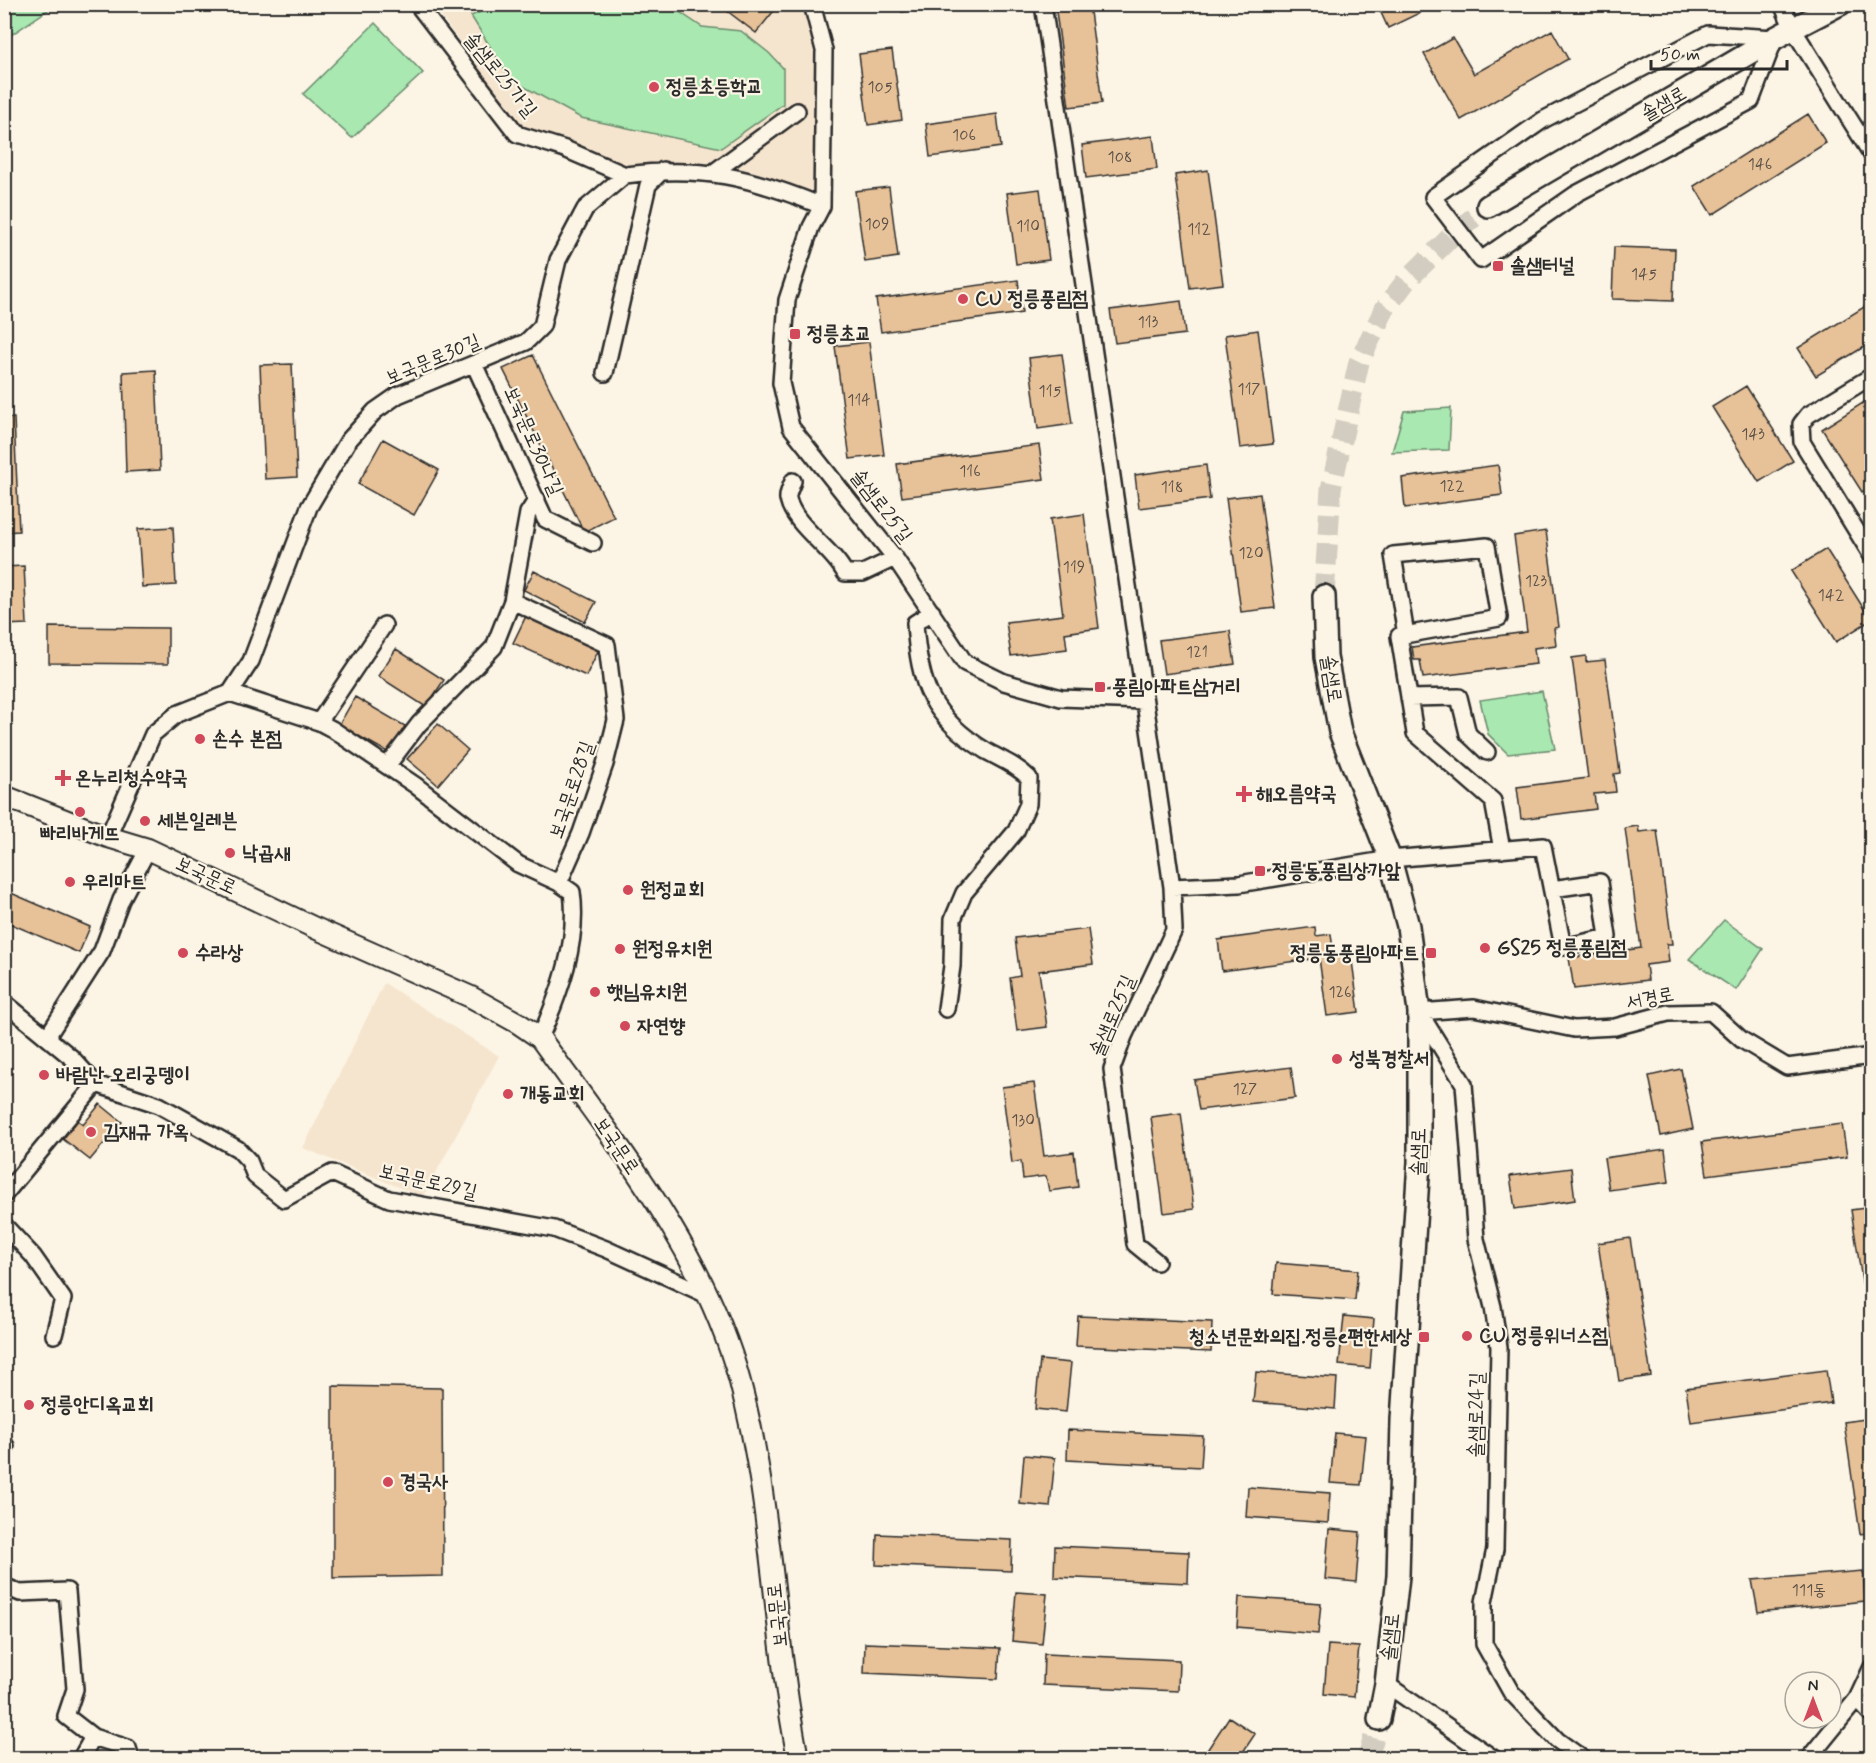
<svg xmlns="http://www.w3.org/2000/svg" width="1876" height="1763" font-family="Mynerve,'Poor Story',sans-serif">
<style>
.built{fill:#f6e5ce}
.green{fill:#a9e8b0;stroke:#6a8a6e;stroke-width:1.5}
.building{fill:#e7c198;stroke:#2b2b2b;stroke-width:1.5}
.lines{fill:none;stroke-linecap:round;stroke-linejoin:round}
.secondary-tunnel{stroke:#d2cdc0;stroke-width:21;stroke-dasharray:21 10;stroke-linecap:butt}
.minor-casing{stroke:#2b2b2b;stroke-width:20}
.tertiary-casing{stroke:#2b2b2b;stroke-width:24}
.secondary-casing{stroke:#2b2b2b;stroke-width:26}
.minor{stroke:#fcf5e5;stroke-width:15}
.tertiary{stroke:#fcf5e5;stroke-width:20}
.secondary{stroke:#fcf5e5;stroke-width:21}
.poi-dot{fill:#d1495b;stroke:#fcf5e5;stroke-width:2}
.labels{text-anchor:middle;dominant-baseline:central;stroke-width:4.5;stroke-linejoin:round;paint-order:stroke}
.number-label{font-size:16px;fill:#5a5046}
.street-label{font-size:20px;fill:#2b2b2b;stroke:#fcf5e5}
.poi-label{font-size:20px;font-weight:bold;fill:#2b2b2b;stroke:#fcf5e5;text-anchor:start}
</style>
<rect width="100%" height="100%" fill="#fcf5e5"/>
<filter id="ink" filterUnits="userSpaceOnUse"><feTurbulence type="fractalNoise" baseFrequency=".0167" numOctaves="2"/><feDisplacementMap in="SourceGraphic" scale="12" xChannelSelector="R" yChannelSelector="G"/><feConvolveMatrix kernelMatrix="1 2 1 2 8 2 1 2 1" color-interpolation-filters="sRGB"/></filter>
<g filter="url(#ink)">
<path class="built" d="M433,5H806L818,53L814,122L817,197L712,167L625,175L525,132Z
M384,983L499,1056L423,1197L303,1148Z"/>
<path class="green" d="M5,4H55V5L5,39Z
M496,5H669L702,27L741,31L769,53L783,68V104L721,148L581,118L510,79L471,16Z
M375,23L423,73L352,138L303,94Z
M1451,408L1449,450L1392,452L1404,411Z
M1542,691L1555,749L1508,754L1488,734L1480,700Z
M1724,920L1763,949L1736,990L1689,959Z"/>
<path class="building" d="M718,4H774L777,7L756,33Z
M901,4H961L902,12Z
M1055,4H1089L1102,103L1069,107Z
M1377,4H1433L1434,6L1388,28Z
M1552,30L1568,59L1461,120L1424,54L1453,38L1474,74Z
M892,50L902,120L868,125L859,54Z
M997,114L1001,147L930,157L926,124Z
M1808,114L1826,143L1712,215L1694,186Z
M1153,136L1157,169L1086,178L1082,145Z
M1208,170L1223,284L1190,288L1175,175Z
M889,187L898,257L865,262L855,191Z
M1040,189L1049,260L1016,264L1007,193Z
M1614,247L1675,249L1673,301L1612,299Z
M1018,280L1022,313L881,332L876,299Z
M1181,301L1185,334L1115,343L1110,310Z
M1872,302V342L1816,376L1798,348Z
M1258,330L1273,444L1240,448L1225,335Z
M869,342L884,455L850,459L835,346Z
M1062,354L1072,424L1038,429L1029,358Z
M533,355L614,517L584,532L503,369Z
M292,364L297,477L265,479L260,365Z
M156,370L160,470L126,472L123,372Z
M1746,386L1793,461L1759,482L1712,407Z
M1872,397V486L1862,492L1822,429Z
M4,418H14L19,531L4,532Z
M383,439L439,470L414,515L358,484Z
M1039,445L1044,479L902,497L897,464Z
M1206,465L1210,499L1139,508L1135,475Z
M1498,465L1502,495L1405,508L1402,478Z
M1260,494L1275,608L1241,612L1226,498Z
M1084,514L1099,628L1065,633L1067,649L1011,656L1006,622L1063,615L1050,519Z
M173,527L176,585L142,587L138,529Z
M1546,531L1559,627L1554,628L1556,645L1534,648L1536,664L1423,678L1420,660H1414L1412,647L1527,632L1514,536Z
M1826,549L1871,620L1836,642L1791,571Z
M24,566L27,624L4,625V567Z
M534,571L596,602L585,622L524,590Z
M526,616L599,649L586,676L513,643Z
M49,627L168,628V664L49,663Z
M1230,631L1235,664L1164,674L1159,640Z
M396,649L444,680L426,707L378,676Z
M1586,656V662L1605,660L1620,773L1614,774L1616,792L1594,794L1596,809L1521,819L1517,787L1588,778L1572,658Z
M355,697L405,726L389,753L339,725Z
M1869,708H1872V760H1867Z
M438,724L468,750L438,785L407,759Z
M1638,826L1639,832L1657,830L1672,944H1667L1669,962L1646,965L1648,980L1574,989L1569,958L1641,948L1625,828Z
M4,890L90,927L79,953L4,921Z
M1315,927L1316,936L1331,934L1334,957L1351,954L1359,1012L1327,1016L1319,958L1222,971L1218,940Z
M1088,929L1093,964L1039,971L1047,1027L1017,1031L1010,978L1020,976L1015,938Z
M1291,1067L1295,1098L1199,1110L1194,1080Z
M1681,1069L1693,1129L1661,1136L1649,1076Z
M1034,1083L1044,1156L1074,1152L1078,1187L1049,1191L1046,1176L1023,1179L1021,1161L1012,1163L1002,1087Z
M100,1104L122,1122L90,1160L63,1139L78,1120L83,1125Z
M1181,1113L1194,1209L1164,1213L1151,1117Z
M1842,1124L1847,1157L1707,1175L1702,1142Z
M1665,1149L1669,1182L1609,1190L1604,1158Z
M1571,1168L1575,1200L1515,1209L1510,1176Z
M1872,1207V1344L1851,1210Z
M1630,1238L1651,1376L1619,1381L1598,1243Z
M1276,1263L1358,1270L1355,1300L1273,1294Z
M1078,1316L1212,1322L1211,1352L1076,1346Z
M1344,1316L1374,1319L1370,1368L1339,1365Z
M1040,1360L1071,1363L1066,1412L1035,1409Z
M1826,1370L1831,1403L1691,1422L1686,1388Z
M1256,1372L1337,1378L1335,1409L1253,1402Z
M333,1386L442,1388L443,1576L333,1578Z
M1872,1418V1532L1860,1534L1844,1422Z
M1068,1430L1203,1436L1201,1467L1067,1460Z
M1335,1433L1366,1436L1361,1485L1330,1483Z
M1024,1455L1055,1458L1050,1507L1020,1504Z
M1248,1487L1330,1493L1328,1523L1246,1517Z
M1329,1529L1360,1532L1356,1582L1325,1579Z
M877,1534L1012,1540L1011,1571L876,1565Z
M1055,1546L1189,1552L1188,1583L1054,1577Z
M1863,1571L1865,1601L1758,1612L1752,1580Z
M1016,1592L1047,1594L1042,1644L1012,1641Z
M1239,1597L1321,1603L1318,1634L1237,1627Z
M865,1643L1000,1648L998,1679L864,1673Z
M1328,1645L1359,1647L1354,1697L1324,1694Z
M1044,1654L1179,1660L1178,1691L1043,1685Z
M1229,1717L1255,1734L1239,1758H1202Z
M959,1753L1082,1758H958Z"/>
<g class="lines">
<path class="secondary-tunnel" d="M1324,596L1331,489L1359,362L1384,310L1406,281L1457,231L1488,206
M1368,1758L1379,1719"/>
<g class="minor-casing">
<path id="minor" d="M812,4L824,50L822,206L811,227L787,300L781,383L791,427L895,558L965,663L1004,682L1061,698L1144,701
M1043,4L1172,887L1174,930L1124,1036L1112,1069L1135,1244L1157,1262
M1782,4L1793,29L1872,155
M1708,34L1775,38L1751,101L1576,194L1481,260L1433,197L1543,120Z
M714,172L797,111
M625,175C703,165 750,177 822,206
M475,366L545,519L593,543
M605,373L648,185L663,170
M1872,376L1808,415L1801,424L1802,442L1872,556
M793,481C791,487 787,494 788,499C794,526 832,548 845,573H863L895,558
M512,601L607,645L616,720L605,764L581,833L559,883
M932,612L915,623C919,685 931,717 986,751C1002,760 1016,765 1029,778L1028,804L1016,831L964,893L953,919L952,966L946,1009
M1406,635L1393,555L1487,546L1499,618L1399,636L1415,733L1493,801L1502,850
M230,693L319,722L332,729L415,785L518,864L559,883L572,892C579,942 560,992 540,1038
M1409,698L1459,697L1468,734L1487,752
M319,722L384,625
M387,766L419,724L494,647L512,601L528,513L537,499
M108,837L153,734L177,714L230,693L251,661L309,507L348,441L375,411L398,395L526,342L542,326L558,260L585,209L625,175L565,149L517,134L417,4
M1172,887L1239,884L1390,859L1543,846L1563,947L1608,937L1600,882L1552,889
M4,1002L72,1058L96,1084L159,1105L238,1149L249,1161L255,1176L284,1199L332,1173L389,1199L554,1229L606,1249L709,1296
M47,1037L102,951L121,900L148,849
M4,1195L96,1084
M4,1225L33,1256L63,1299L54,1335
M4,1444L6,1446
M4,1586L20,1593L67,1591L75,1689L66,1716L93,1737L128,1748L131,1758
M1386,1684L1493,1758
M1857,1699L1872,1715
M81,1758L93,1737
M1582,1758L1557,1740L1511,1692L1484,1644V1602L1495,1549L1499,1347L1493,1307L1476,1239L1464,1084L1419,1012L1474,1008L1574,1029L1615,1027L1668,1013L1711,1012L1742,1040L1787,1067L1872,1056
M1809,1758L1857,1699L1872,1667"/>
</g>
<g class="tertiary-casing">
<path id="tertiary" d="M4,796L108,837L148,849L315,928L471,997L518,1023L540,1038C617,1145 705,1252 740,1382C773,1505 773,1634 798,1758"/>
</g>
<g class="secondary-casing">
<path id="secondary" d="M1488,206L1775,38L1840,4
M1324,596L1326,657L1340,732L1390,859L1408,926L1419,1012V1162L1402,1420L1398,1576L1386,1684L1379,1719"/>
</g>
<use href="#minor" class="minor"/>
<use href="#tertiary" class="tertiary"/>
<use href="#secondary" class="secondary"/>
</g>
</g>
<g class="poi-dot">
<circle cx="654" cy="87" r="6"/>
<rect x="1492" y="260" width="12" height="12" rx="3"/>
<circle cx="963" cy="299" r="6"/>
<rect x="789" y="328" width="12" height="12" rx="3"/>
<rect x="1094" y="681" width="12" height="12" rx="3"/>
<circle cx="200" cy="739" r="6"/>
<path d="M60 769h6v6h6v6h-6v6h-6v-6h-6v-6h6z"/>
<path d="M1241 785h6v6h6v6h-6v6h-6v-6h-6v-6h6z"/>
<circle cx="80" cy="812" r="6"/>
<circle cx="145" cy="821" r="6"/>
<circle cx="230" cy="853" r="6"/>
<rect x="1254" y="865" width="12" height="12" rx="3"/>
<circle cx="70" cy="882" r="6"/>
<circle cx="628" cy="890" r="6"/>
<circle cx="1485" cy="948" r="6"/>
<circle cx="620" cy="949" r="6"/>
<circle cx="183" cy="953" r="6"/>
<rect x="1425" y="947" width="12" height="12" rx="3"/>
<circle cx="595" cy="992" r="6"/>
<circle cx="625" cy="1026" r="6"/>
<circle cx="1337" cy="1059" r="6"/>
<circle cx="44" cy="1075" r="6"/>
<circle cx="508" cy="1094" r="6"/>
<circle cx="91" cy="1132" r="6"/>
<circle cx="1467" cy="1336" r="6"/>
<rect x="1418" y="1331" width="12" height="12" rx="3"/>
<circle cx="29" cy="1405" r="6"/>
<circle cx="388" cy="1482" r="6"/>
</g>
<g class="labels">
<g class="number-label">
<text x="880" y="87">105</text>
<text x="964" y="135">106</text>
<text x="1120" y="157">108</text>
<text x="1760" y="164">146</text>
<text x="877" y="224">109</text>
<text x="1028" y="226">110</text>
<text x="1199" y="229">112</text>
<text x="1644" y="274">145</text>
<text x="1148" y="322">113</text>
<text x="1249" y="389">117</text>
<text x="1050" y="391">115</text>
<text x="859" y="400">114</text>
<text x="1753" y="434">143</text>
<text x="970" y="471">116</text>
<text x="1452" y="486">122</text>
<text x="1172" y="487">118</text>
<text x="1251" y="553">120</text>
<text x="1074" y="567">119</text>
<text x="1536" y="581">123</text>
<text x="1831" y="595">142</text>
<text x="1197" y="652">121</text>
<text x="1340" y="992">126</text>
<text x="1245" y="1089">127</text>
<text x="1023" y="1120">130</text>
<text x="1809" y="1590">111동</text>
</g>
<g class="street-label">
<text transform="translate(500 75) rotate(51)">솔샘로25가길</text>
<text transform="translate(1664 104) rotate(-30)">솔샘로</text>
<text transform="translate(433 360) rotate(-23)">보국문로30길</text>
<text transform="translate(533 441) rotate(66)">보국문로30나길</text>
<text transform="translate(881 506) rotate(52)">솔샘로25길</text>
<text transform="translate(1331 679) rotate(81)">솔샘로</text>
<text transform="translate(572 790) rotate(-71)">보국문로28길</text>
<text transform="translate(206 876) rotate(25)">보국문로</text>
<text transform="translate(1650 999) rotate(-11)">서경로</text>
<text transform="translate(1113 1016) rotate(-67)">솔샘로25길</text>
<text transform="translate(616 1146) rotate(56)">보국문로</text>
<text transform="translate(1419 1152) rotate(-89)">솔샘로</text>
<text transform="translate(428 1182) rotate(13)">보국문로29길</text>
<text transform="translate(1477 1415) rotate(-89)">솔샘로24길</text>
<text transform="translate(778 1615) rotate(-96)">보국문로</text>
<text transform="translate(1391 1637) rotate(-84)">솔샘로</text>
</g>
<g class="poi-label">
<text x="666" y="87">정릉초등학교</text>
<text x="1510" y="266">솔샘터널</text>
<text x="975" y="299">CU 정릉풍림점</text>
<text x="807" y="334">정릉초교</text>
<text x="1112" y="687">풍림아파트삼거리</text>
<text x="212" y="739">손수 본점</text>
<text x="75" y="778">온누리청수약국</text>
<text x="1256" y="794">해오름약국</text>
<text x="157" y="821">세븐일레븐</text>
<text x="80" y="834" text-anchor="middle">빠리바게뜨</text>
<text x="242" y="853">낙곱새</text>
<text x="1272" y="871">정릉동풍림상가앞</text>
<text x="82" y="882">우리마트</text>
<text x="640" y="890">원정교회</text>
<text x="1497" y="948">GS25 정릉풍림점</text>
<text x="632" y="949">원정유치원</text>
<text x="195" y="953">수라상</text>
<text x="1419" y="953" text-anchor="end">정릉동풍림아파트</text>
<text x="607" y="992">햇님유치원</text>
<text x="637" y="1026">자연향</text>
<text x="1349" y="1059">성북경찰서</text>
<text x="56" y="1075">바람난 오리궁뎅이</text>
<text x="520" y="1094">개동교회</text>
<text x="103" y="1132">김재규 가옥</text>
<text x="1479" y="1336">CU 정릉위너스점</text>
<text x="1412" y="1337" text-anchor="end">청소년문화의집.정릉e편한세상</text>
<text x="41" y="1405">정릉안디옥교회</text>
<text x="400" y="1482">경국사</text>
</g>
</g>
<rect width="1876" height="1763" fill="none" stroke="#fcf5e5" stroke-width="24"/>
<rect x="12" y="12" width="1852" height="1739" fill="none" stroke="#2b2b2b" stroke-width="2" filter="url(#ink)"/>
<g transform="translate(1813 1700)"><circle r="28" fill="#fcf5e5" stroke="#a8a49b" stroke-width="1.5"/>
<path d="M0-4.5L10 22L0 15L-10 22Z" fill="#d1495b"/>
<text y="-9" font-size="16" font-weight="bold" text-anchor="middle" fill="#2b2b2b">N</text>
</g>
<path d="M1651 60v9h136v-9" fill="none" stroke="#2b2b2b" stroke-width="3"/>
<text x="1660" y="60" font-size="18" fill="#2b2b2b" stroke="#fcf5e5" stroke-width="4.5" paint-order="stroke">50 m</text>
</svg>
